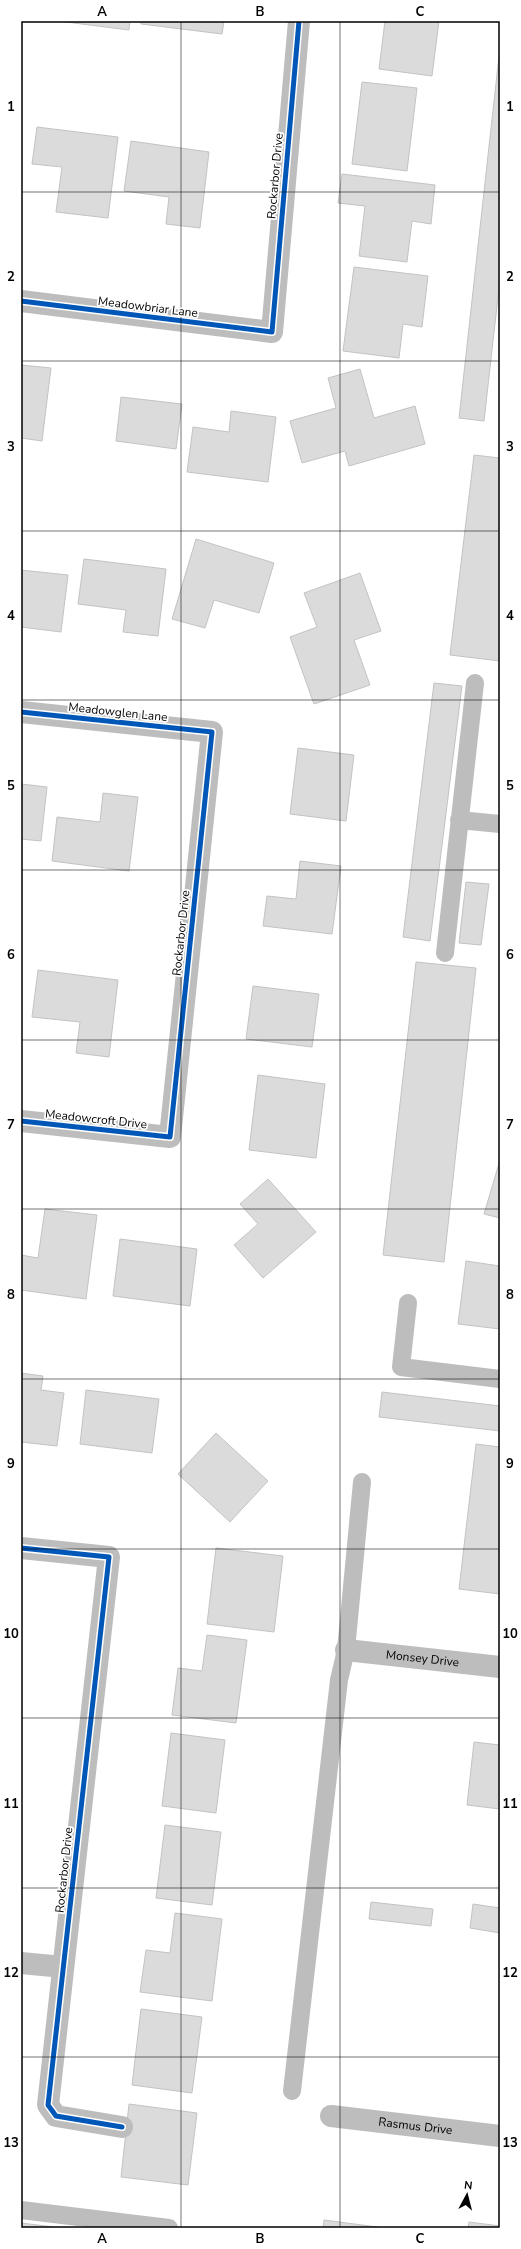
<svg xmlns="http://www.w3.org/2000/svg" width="521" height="2249" font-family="'Nunito Sans',sans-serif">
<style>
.building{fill:#dbdbdb;stroke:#c3c3c3}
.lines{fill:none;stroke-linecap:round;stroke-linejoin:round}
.lane{stroke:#bdbdbd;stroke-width:18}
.street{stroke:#bdbdbd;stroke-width:22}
.cycleway-casing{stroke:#fff;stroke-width:8}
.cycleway{stroke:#0057b8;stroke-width:5}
.grid{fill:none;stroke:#000;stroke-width:1;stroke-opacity:0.55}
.labels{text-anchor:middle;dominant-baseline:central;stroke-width:3.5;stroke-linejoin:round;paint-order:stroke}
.street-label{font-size:12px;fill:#000;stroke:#fff}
.neatline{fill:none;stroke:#000;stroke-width:1.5}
.grid-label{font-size:13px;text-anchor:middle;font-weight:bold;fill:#000}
</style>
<rect width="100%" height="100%" fill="#fff"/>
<path class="building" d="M58,21H130L129,30Z
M141,21H224L222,34L141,24Z
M385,21H439L432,76L379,69Z
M500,47V279L484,421L459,418Z
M362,82L417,88L407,171L352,164Z
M37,127L118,137L108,218L56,212L62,167L32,164Z
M131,141L209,152L200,228L166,224L169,197L124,191Z
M342,174L435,185L431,224L412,221L407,262L359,256L365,206L338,203Z
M354,267L428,276L422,327L403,324L399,358L343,351Z
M21,365L51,368L42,441L21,438Z
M360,369L374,418L415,406L425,444L349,466L345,451L302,463L290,421L336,408L328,378Z
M121,397L182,404L176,449L116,441Z
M231,411L276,417L268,482L187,472L193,427L229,432Z
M474,455L500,458V661L450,655Z
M196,539L274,563L259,613L214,600L205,628L172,619Z
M84,559L166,569L158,636L123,632L126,610L78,604Z
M21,570L68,575L61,632L21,627Z
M360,573L381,631L354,640L370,685L314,704L290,637L317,627L304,593Z
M434,683L462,686L430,941L403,937Z
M298,748L354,755L346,821L290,814Z
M21,784L47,787L41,841L21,839Z
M103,793L138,797L129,871L52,861L57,817L100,822Z
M300,861L341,866L332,934L263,926L267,896L296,899Z
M466,882L489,884L481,945L459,943Z
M416,962L476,968L444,1262L383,1255Z
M38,970L118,980L109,1057L76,1053L80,1022L32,1017Z
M253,986L319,994L312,1047L246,1039Z
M258,1075L325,1084L316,1158L249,1150Z
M500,1160V1218L484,1214Z
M268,1179L316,1232L263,1278L234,1245L258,1224L240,1204Z
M45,1209L97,1215L86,1299L21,1290V1255L38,1258Z
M120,1239L197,1249L190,1306L113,1296Z
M466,1261L500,1266V1329L458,1324Z
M21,1373L43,1376L41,1390L64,1393L57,1446L21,1442Z
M86,1390L159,1399L152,1453L80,1444Z
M382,1392L500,1406V1431L379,1417Z
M216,1433L268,1481L230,1522L178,1474Z
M476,1444L500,1447V1594L459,1589Z
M216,1548L283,1556L274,1632L207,1624Z
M207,1635L247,1640L236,1723L172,1715L178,1668L202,1671Z
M171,1733L225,1740L216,1813L162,1806Z
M474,1742L500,1745V1809L467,1805Z
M165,1825L221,1832L212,1905L156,1898Z
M371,1902L433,1909L431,1926L369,1919Z
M473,1904L500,1908V1933L470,1928Z
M175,1913L222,1919L212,2001L140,1992L146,1950L170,1953Z
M141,2009L202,2017L192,2093L132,2085Z
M129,2104L197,2113L188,2185L121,2177Z
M324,2220L385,2228H323Z
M469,2222L500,2226V2228H468Z
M21,2223L62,2228H21Z"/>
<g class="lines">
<path class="lane" d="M459,820L500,824
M445,953L475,683
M408,1303L401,1367L500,1379
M292,2091L339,1680L346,1650L362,1482
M21,2210L169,2228"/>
<g class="street">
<path d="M21,301L272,332L299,21"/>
<path d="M21,712L212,732L170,1137L21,1121"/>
<path d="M21,1548L109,1557L48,2105L56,2116L122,2127"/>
<path id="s1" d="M346,1650L500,1667"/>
<path d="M21,1963L63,1967"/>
<path id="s2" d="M331,2116L500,2136"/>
</g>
<g class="cycleway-casing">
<path id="cycleway" d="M21,301L272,332L299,21
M21,712L212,732L170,1137L21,1121
M21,1548L109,1557L48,2105L56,2116L122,2127"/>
</g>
<use href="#cycleway" class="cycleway"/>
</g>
<path class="grid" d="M181,21V2228M340,21V2228M21,192H500M21,361H500M21,531H500M21,700H500M21,870H500M21,1040H500M21,1209H500M21,1379H500M21,1549H500M21,1718H500M21,1888H500M21,2057H500"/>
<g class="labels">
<g class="street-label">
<text transform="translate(275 176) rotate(-85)">Rockarbor Drive</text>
<text transform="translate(148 307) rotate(7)">Meadowbriar Lane</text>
<text transform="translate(118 712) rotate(6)">Meadowglen Lane</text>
<text transform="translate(181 933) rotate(-84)">Rockarbor Drive</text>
<text transform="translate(96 1119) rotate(6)">Meadowcroft Drive</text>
<text stroke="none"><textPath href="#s1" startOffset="77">Monsey Drive</textPath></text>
<text transform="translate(64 1870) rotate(-84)">Rockarbor Drive</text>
<text stroke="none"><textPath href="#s2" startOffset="85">Rasmus Drive</textPath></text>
</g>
</g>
<rect width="521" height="2249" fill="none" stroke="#ffffff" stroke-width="44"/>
<g transform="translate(467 2195) rotate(7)" stroke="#ffffff" stroke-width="3" paint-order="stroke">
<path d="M0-3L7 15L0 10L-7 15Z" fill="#000000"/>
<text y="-6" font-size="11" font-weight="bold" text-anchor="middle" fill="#000000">N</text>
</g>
<rect x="22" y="22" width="477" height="2205" class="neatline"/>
<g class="grid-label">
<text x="102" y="16">A</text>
<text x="260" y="16">B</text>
<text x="420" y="16">C</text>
<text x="11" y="111">1</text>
<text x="510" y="111">1</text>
<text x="11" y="281">2</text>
<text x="510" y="281">2</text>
<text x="11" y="451">3</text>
<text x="510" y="451">3</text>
<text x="11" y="620">4</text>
<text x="510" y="620">4</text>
<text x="11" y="790">5</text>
<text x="510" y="790">5</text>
<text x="11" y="959">6</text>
<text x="510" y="959">6</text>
<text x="11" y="1129">7</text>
<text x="510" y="1129">7</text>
<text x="11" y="1299">8</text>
<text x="510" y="1299">8</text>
<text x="11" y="1468">9</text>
<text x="510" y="1468">9</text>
<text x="11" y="1638">10</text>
<text x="510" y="1638">10</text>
<text x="11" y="1808">11</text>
<text x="510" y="1808">11</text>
<text x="11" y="1977">12</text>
<text x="510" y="1977">12</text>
<text x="11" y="2147">13</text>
<text x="510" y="2147">13</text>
<text x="102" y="2243">A</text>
<text x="260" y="2243">B</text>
<text x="420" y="2243">C</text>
</g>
</svg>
